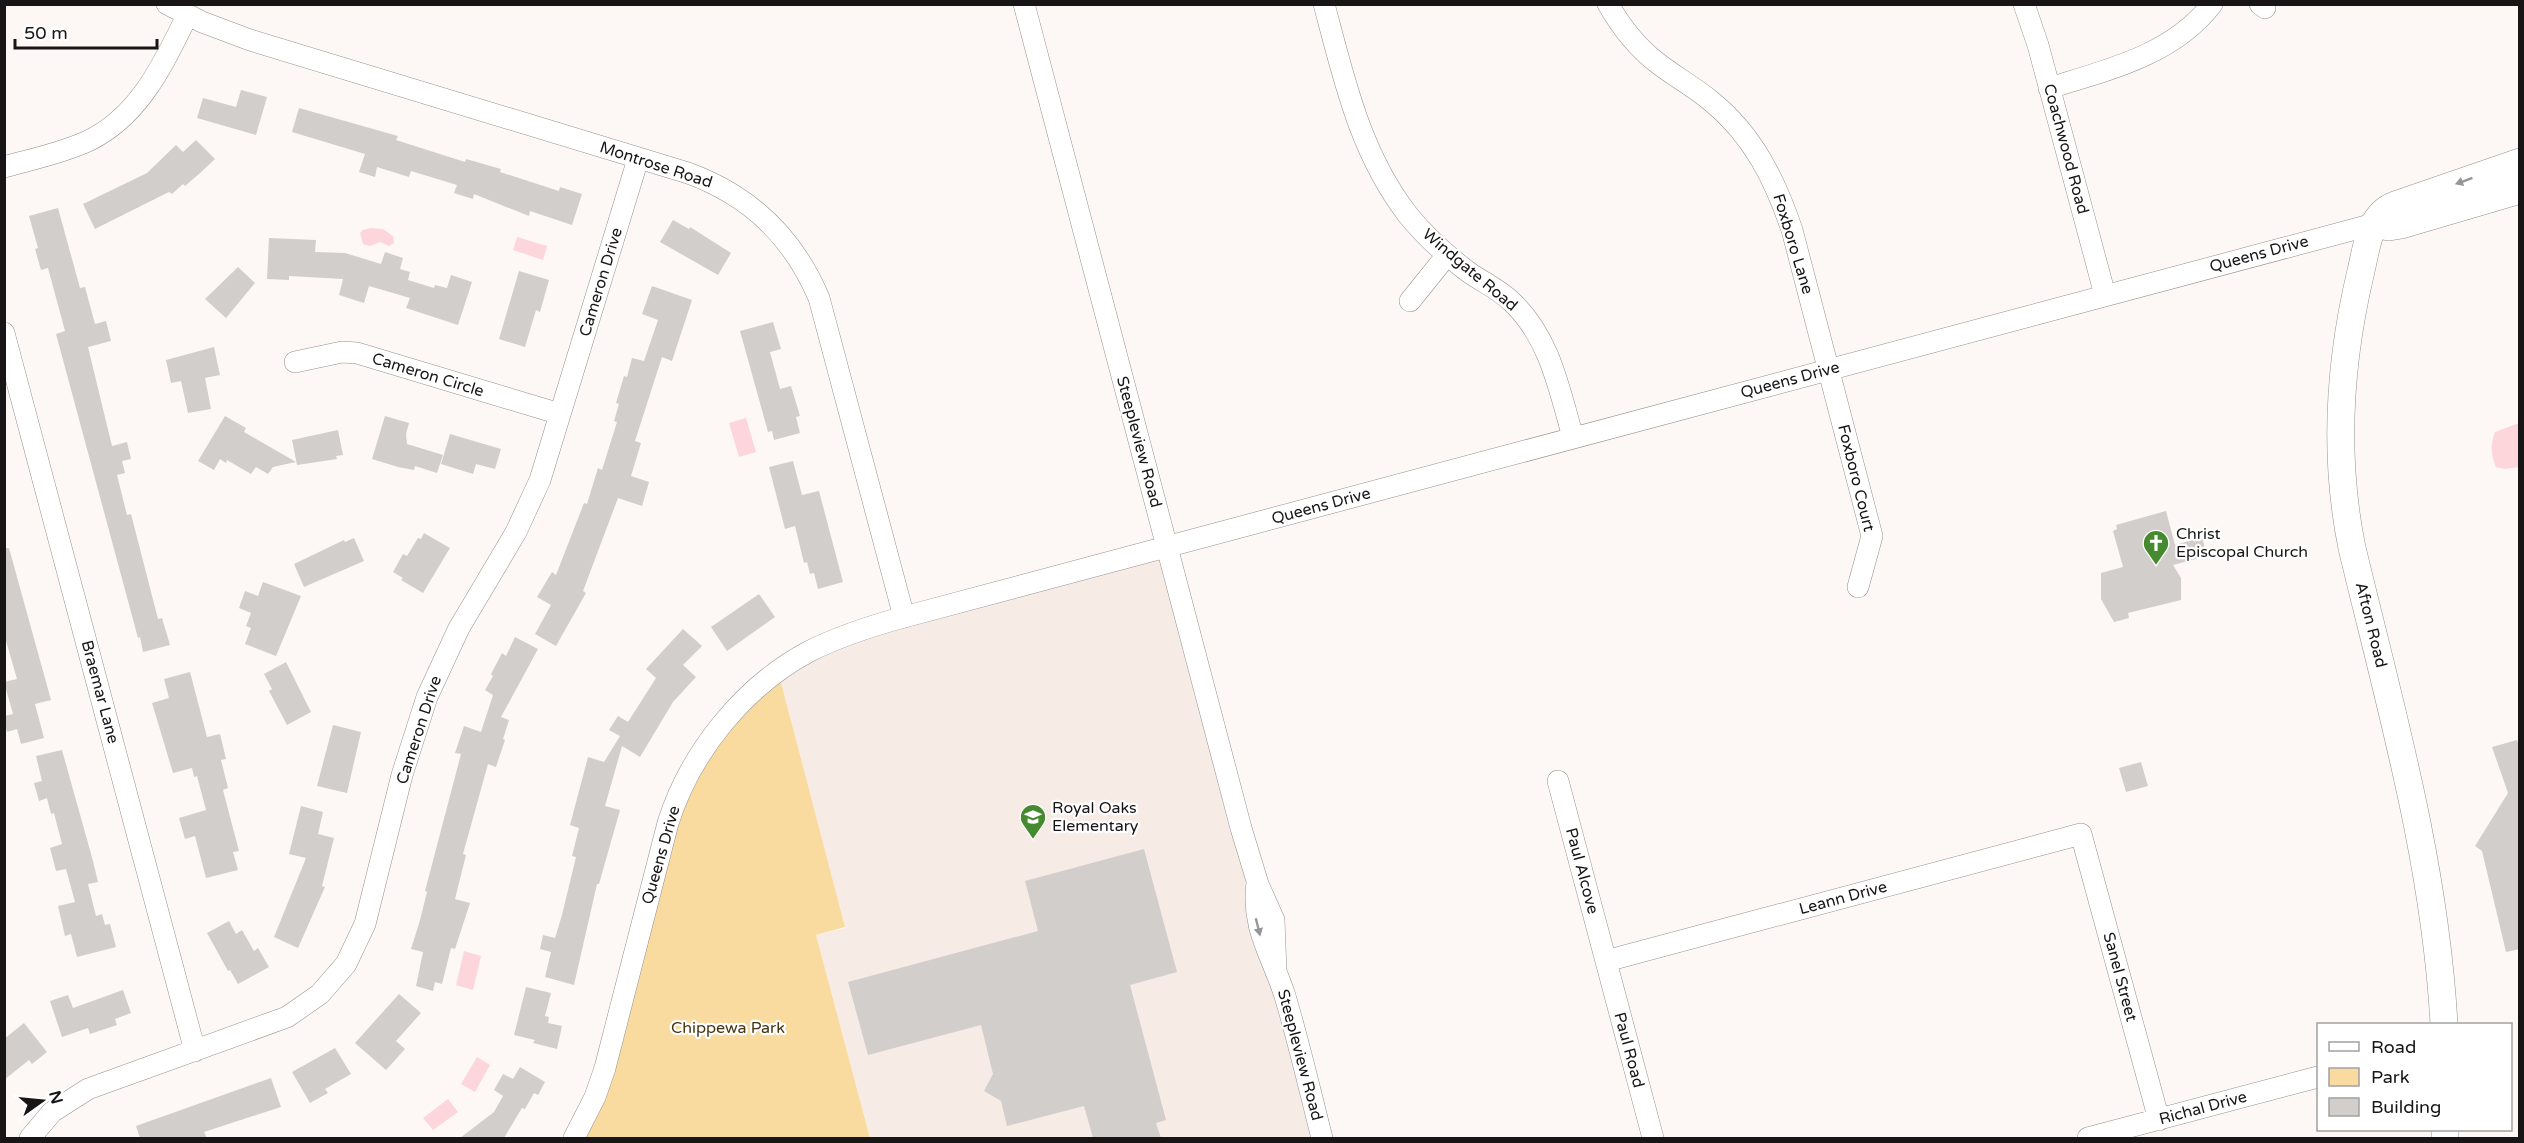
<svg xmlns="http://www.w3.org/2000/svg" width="2524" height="1143" font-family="'Varela Round',sans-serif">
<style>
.built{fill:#f7ebe6}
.green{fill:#fadb9f}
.water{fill:#fdd6db}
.building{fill:#d2cecb}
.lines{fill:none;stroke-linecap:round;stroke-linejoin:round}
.minor-casing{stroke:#95918f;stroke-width:22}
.tertiary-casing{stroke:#95918f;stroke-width:28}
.minor{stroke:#fff;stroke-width:21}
.tertiary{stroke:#fff;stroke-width:27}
.oneway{fill:#979696}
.labels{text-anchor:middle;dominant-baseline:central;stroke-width:4.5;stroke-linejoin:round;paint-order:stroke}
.street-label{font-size:16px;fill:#171515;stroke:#fff}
.poi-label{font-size:16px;fill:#171515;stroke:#fff;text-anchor:start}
.park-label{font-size:16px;fill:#44330f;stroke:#fff}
</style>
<rect width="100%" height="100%" fill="#fdf8f6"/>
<path class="built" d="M1167,548L1322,1138H870L816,935L845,928L778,671L796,659Z"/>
<path class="green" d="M778,671L845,927L816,935L870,1138H574L683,785Z"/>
<path class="water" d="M371,228L383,229L393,236L394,243L389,246L380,242L370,246L363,244L360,233L363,230Z
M517,237L547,246L543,260L513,250Z
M746,418L756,452L739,457L729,423Z
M2519,423V467L2505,469L2496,467C2491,455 2490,445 2495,432Z
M464,951L481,956L473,990L456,985Z
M477,1057L490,1065L475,1092L461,1084Z
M448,1099L458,1112L433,1130L423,1118Z"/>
<path class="building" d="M241,90L267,97L256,135L197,118L203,98L236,107Z
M299,108L398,136L396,140L465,162L466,159L501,169L500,172L559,191L560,187L582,194L572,225L530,211L529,216L474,194L473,199L454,193L457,185L411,171L409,177L377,167L375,177L359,172L365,154L292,132Z
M196,140L215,159L200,173L185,186L183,184L172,194L169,192L95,229L83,204L147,173L176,145L183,152Z
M58,208L80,288L85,287L95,324L106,321L111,341L88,347L112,446L127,442L131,459L122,461L125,473L117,475L127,515L131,514L158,619L162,618L170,645L143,652L140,637L138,638L56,334L65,331L48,268L41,270L35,249L38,248L29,216Z
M673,220L689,229L690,227L731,253L718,275L660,242Z
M269,238L316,240L315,252L345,253L381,264L385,252L403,258L400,269L410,272L408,280L434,288L435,285L447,288L451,275L472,282L458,325L406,308L410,298L369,286L364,303L339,295L343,279L289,276V280L267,279Z
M238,267L255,283L226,318L205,299Z
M519,271L549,280L540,312L536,310L525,347L499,339Z
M652,286L692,300L672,361L662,357L635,441L641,443L631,476L649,482L642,506L618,498L583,591L586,593L556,646L535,634L551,605L537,597L552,572L556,575L584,503L587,504L598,468L602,470L617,422L614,421L619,404L616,403L624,376L627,377L632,358L644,361L658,320L642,314Z
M773,322L781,349L770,352L780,389L791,386L800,416L796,417L800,433L774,440L772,431L768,432L740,331Z
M214,347L220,375L205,378L211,409L188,413L181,381L171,383L166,360Z
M225,416L246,428L244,432L296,462L273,467L268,474L256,467L251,474L227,460L226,463L220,459L214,470L198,461Z
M385,416L409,423L406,434L407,444L443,455L437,473L415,466L414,470L398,467L372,459Z
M338,430L343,455L336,456L337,459L297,465L292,440Z
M450,434L501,449L495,469L476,464L473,474L441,464Z
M793,461L802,495L819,491L843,582L818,589L814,573L810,574L807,562L804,563L795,526L785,529L769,467Z
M2166,511L2175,545L2202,537L2207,556L2173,565L2181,578V600L2128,613L2129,618L2114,622L2101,599V573L2123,567L2113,531L2117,529L2116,525Z
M424,533L450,548L423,593L401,580L403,578L393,572L403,554L407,556L418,538L421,539Z
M354,538L364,561L304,587L294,564L344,540L345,542Z
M4,548H9L51,700L35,704L44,738L21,744L17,729L7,732L4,722V716L13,714L4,682L17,679L4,634Z
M263,582L301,596L276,656L245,644L251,628L246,626L251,613L239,608L245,591L258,596Z
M759,594L775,617L727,651L711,627Z
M683,629L702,646L683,665L696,677L673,702L640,757L622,746L605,806L620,810L599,884H597L574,985L545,977L551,952L540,949L543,935L555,938L562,915L576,857L572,856L579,828L570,825L588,757L604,762L620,736L609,730L618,716L628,722L656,678L646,669Z
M515,637L538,649L501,717L509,720L503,739L505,740L496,767L488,764L463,854L466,855L455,899L470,903L455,949L451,948L442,984L435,982L433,991L416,986L423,952L411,949L420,920L427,892L425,891L461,754L455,753L464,726L481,732L493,695L485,690L493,676L491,674L502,653L506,656Z
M286,662L311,712L287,725L269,691L272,689L264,674Z
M190,672L207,737L220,734L226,759L221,760L228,788L223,790L239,851L233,852L238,870L206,878L195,836L185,839L179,818L206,810L197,776L194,777L192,768L173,773L152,703L169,698L164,679Z
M333,725L361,732L347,793L317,786Z
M2517,740L2520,749V949L2506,952L2482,851L2475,846L2508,793L2492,747Z
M62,750L93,861L98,882L88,884L96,916L102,914L105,925L110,924L116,947L77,957L71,934L65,936L58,906L75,902L66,869L56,871L50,848L62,844L54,813L51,814L47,798L39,801L34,783L42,781L36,756Z
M2141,762L2148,786L2126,792L2119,768Z
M301,806L323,812L318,834L334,838L322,886L325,887L298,948L274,937L306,858L289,854Z
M1144,849L1177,972L1130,985L1166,1120L1156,1123L1161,1138H1093L1084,1106L1007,1126L1001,1101L984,1091L993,1074L981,1025L868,1055L848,982L1038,931L1025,881Z
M229,921L236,934L242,930L254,951L258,948L269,967L238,984L230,970L228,971L207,933Z
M526,987L551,993L545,1016L549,1017L548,1023L562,1026L557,1049L533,1043L535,1040L514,1035Z
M123,990L131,1013L115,1019L117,1025L90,1034L88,1028L62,1037L50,1001L68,995L73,1008Z
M399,994L421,1013L396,1041L405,1049L386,1070L355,1043Z
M24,1023L47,1052L32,1064L29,1060L4,1080V1039Z
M335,1048L351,1074L325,1089L328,1093L310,1103L292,1072Z
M520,1067L545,1082L538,1095L534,1093L525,1109L522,1108L504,1138H460L494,1112L503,1096L494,1090L503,1074L513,1079Z
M271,1078L281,1107L204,1132L207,1138H140L136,1126Z"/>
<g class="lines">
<g class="minor-casing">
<path id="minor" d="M167,4L202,22L250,40L688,173C751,196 793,237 819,298L904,617
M1024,4L1241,828L1258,884L1274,920L1276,972
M1324,4C1344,79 1360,153 1408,215C1425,236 1446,255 1467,271C1482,282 1499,289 1512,302C1550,338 1559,389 1573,437
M1608,4C1620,25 1636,46 1655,61C1672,75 1693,86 1711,101C1753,135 1775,180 1792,230L1872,536L1858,587
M2024,4L2038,45L2105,295
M2260,4L2265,8
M2049,88C2108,70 2173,55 2212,4
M4,167C33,159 62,153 88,141C140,116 163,64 187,16
M1410,301L1447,255
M4,333L195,1051
M295,362L342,352L357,353L560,414
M1558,781L1653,1138
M1257,883C1251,928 1272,955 1285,996C1299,1043 1310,1091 1322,1138
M1606,961L2081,834L2159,1120
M30,1138L52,1112L88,1089L287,1017L320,994L346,964L365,924L402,775L427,697L459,628L516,532L540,480L638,159
M574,1138L595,1097L605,1068L668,823C690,753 743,687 808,652C839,636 871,626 904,617L2374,224
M2088,1138L2318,1077"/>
</g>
<g class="tertiary-casing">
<path id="tertiary" d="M2374,224L2389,227L2401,225L2520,190
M2444,1024C2435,861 2390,706 2352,548C2333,455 2339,363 2361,271C2367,246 2369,215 2395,205L2520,162
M2445,1138V1130"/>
</g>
<use href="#minor" class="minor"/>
<use href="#tertiary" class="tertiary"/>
</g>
<defs><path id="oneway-solid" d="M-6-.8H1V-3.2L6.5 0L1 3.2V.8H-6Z" transform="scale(1.5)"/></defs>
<g class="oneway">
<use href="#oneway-solid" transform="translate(2464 181) rotate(160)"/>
<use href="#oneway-solid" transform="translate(1258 927) rotate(76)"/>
</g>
<defs>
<g id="church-pin" transform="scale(1.35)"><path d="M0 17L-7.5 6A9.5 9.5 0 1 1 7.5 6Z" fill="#458a2e" stroke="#fff"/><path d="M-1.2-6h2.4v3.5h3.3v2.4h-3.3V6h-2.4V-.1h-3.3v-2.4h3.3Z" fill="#fff"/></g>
<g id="school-pin" transform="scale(1.35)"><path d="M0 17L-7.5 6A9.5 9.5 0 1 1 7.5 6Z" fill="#458a2e" stroke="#fff"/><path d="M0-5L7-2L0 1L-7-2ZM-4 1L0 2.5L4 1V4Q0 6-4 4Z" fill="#fff"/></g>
</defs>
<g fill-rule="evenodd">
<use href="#church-pin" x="2156" y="543"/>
<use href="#school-pin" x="1033" y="817"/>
</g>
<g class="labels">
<g class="street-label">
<text transform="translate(2066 149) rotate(75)">Coachwood Road</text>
<text transform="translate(656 165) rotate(18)">Montrose Road</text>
<text transform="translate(1793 244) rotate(73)">Foxboro Lane</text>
<text transform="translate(2259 254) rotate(-15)">Queens Drive</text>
<text transform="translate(1470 270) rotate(40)">Windgate Road</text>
<text transform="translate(601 282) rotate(-73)">Cameron Drive</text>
<text transform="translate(428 375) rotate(17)">Cameron Circle</text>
<text transform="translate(1790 380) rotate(-15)">Queens Drive</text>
<text transform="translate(1139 442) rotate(75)">Steepleview Road</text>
<text transform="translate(1856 478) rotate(76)">Foxboro Court</text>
<text transform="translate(1321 506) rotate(-15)">Queens Drive</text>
<text transform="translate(2371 625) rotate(76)">Afton Road</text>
<text transform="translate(100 692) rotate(75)">Braemar Lane</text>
<text transform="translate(419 730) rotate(-72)">Cameron Drive</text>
<text transform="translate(661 855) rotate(-74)">Queens Drive</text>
<text transform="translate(1582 871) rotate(75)">Paul Alcove</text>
<text transform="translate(1843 898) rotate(-15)">Leann Drive</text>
<text transform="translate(2120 977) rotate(75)">Sanel Street</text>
<text transform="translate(1629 1050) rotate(75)">Paul Road</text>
<text transform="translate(1300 1055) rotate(75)">Steepleview Road</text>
<text transform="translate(2203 1108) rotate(-15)">Richal Drive</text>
</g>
<g class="poi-label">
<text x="2176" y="534">Christ<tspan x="2176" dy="18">Episcopal Church</tspan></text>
<text x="1052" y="808">Royal Oaks<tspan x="1052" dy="18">Elementary</tspan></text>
</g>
<g class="park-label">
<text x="728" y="1028">Chippewa Park</text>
</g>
</g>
<rect width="2524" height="1143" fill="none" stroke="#171515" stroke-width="12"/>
<rect x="2317" y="1023" width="195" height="108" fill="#ffffff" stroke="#a2a1a1" stroke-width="1.5"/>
<rect x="2329" y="1042" width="30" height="9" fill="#ffffff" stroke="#a2a1a1" stroke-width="1.5"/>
<text x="2371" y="1053" font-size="18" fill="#171515">Road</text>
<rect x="2329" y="1068" width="30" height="18" fill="#fadb9f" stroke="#a2a1a1" stroke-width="1.5"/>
<text x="2371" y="1083" font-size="18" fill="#171515">Park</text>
<rect x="2329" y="1098" width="30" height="18" fill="#d2cecb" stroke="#a2a1a1" stroke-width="1.5"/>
<text x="2371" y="1113" font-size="18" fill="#171515">Building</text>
<g transform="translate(42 1101) rotate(75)" stroke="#ffffff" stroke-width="4.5" paint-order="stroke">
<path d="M0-4.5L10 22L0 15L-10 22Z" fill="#171515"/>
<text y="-9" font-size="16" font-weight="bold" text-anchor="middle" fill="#171515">N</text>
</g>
<path d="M15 39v9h142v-9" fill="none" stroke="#171515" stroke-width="3"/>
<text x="24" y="39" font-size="18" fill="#171515" stroke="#ffffff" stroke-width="4.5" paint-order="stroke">50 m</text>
</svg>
